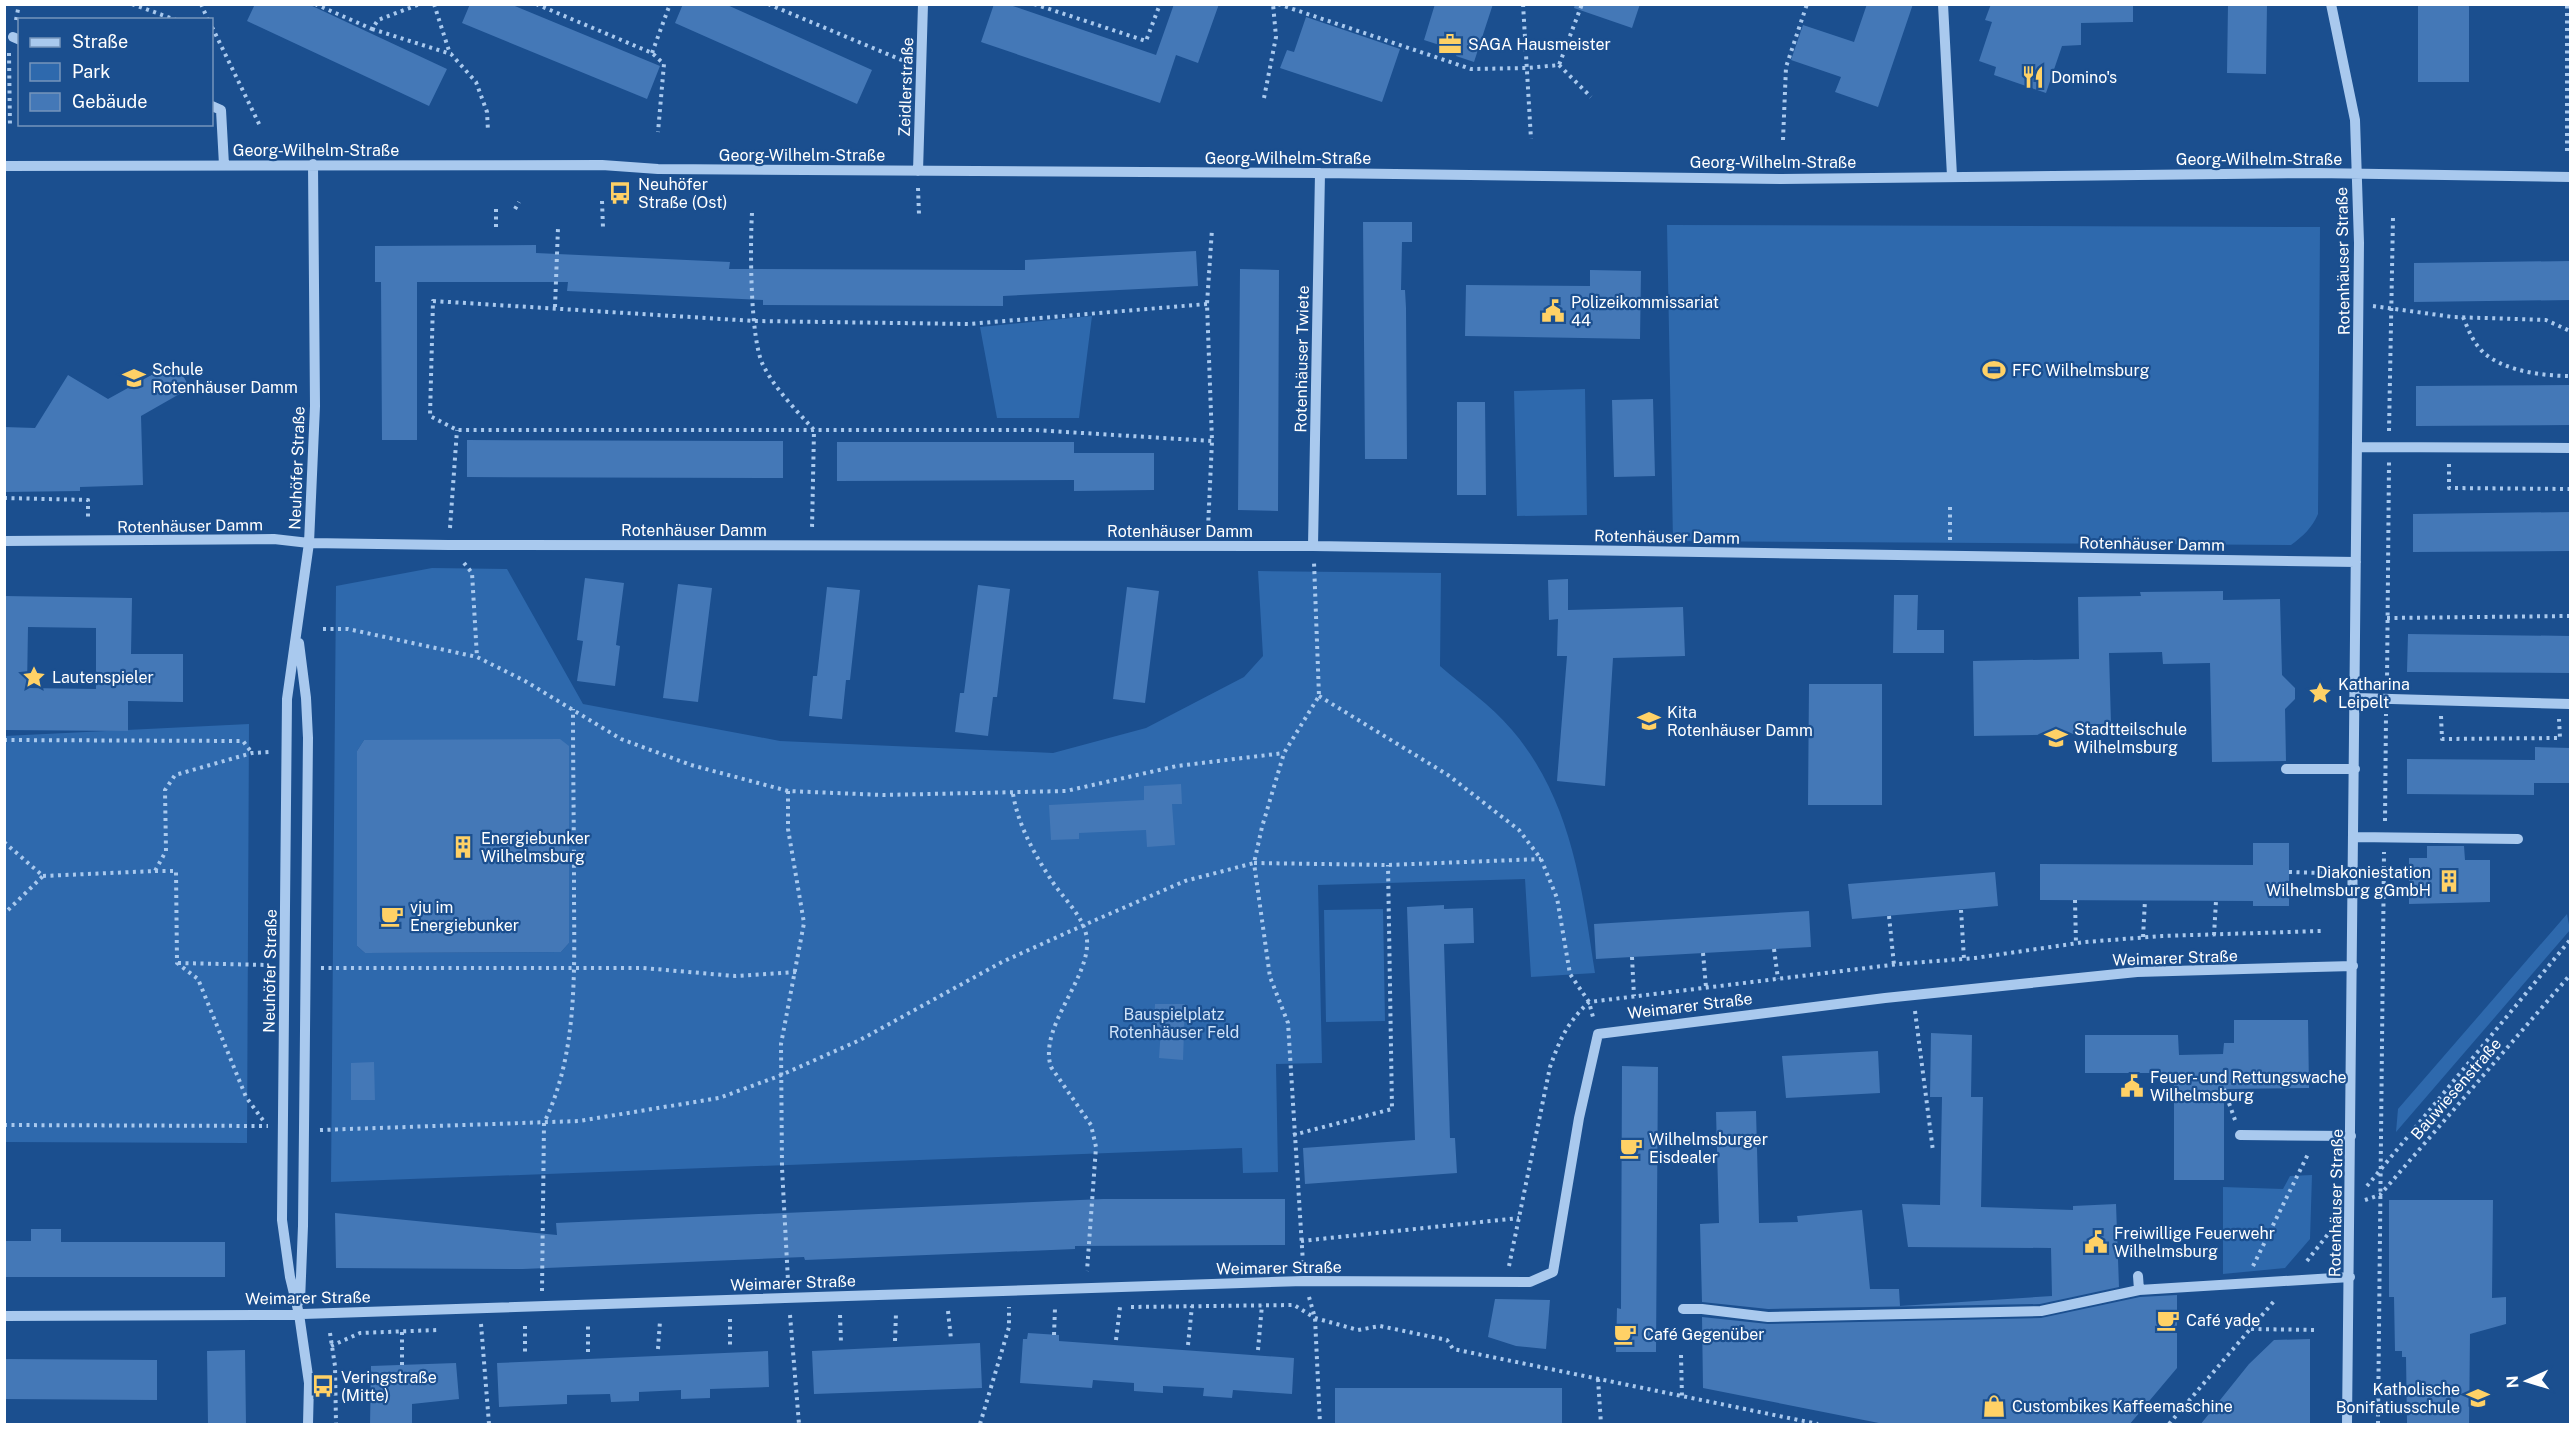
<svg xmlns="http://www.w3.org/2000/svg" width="2575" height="1429" font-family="'Public Sans',sans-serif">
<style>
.green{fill:#2e69ad;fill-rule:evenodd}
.building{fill:#4478b7;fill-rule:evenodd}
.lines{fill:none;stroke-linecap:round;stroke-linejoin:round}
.path{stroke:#a9c9ee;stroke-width:4;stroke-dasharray:3 4.5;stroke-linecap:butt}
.minor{stroke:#a9c9ee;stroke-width:10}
.labels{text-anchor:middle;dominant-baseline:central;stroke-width:4.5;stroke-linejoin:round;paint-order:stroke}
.poi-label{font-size:16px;fill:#fff;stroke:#1b4f8f;text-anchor:start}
.street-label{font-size:16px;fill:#fff;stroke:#1b4f8f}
.park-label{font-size:16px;fill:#cfe3fa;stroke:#1b4f8f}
</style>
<rect width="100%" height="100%" fill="#1b4f8f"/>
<path class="green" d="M1667,225L2320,227L2318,514C2312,528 2303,536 2291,545L1673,541Z
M1092,316L1079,418H997L980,327Z
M1585,389L1587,515L1517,516L1514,391Z
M432,568L507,569L583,704L780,741L1053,753L1146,728L1244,677L1263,656L1258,571L1441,573L1440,666C1465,688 1489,703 1512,730C1571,799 1582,887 1595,973L1531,977L1525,879L1318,885L1322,1063L1276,1064L1278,1172L1243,1173L1242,1148L331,1182L336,586ZM364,740L569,943L561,952L365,953L357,946V751Z
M249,724L247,1143L5,1142L4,736Z
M1383,909L1385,1021L1326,1022L1324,910Z
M2567,914L2570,930L2396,1132L2398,1109Z
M2312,1175L2310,1239L2285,1268L2223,1274V1187L2283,1189L2290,1176Z"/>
<path class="building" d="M255,4H308L447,69L429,106L247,21Z
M470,4H510L660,66L647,99L462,23Z
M683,4H725L872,70L857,104L675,23Z
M994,4H1007L1156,55L1174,4H1219L1198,63L1176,55L1160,103L981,42Z
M1435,4H1493L1474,62L1456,56L1458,51L1424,40Z
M1575,4H1640L1632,28L1574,8Z
M1867,4H1913L1878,107L1835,92L1841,77L1791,60L1803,25L1854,42Z
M1991,4H2133V22L2081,23V45L2062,46L2046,93L1994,75L1996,67L1979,61L1992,22L1985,20Z
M2228,4H2267L2266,74L2227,73Z
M2418,4H2469V82H2418Z
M1306,17L1400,49L1382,102L1280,68L1287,50L1294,52Z
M1363,222H1412V242H1402L1401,290H1405L1406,308L1407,459H1365Z
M536,245V253L730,262L729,269L1025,270V260L1196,251L1198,286L1003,296V306L763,305V300L567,291L568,282H417V440H382L381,282H375V246Z
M2571,261V300L2414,302V263Z
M1240,269L1279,270L1278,511L1238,510Z
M1590,270L1641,271L1640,339L1465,336L1466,285L1590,286Z
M175,362L190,388L141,416L143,485L80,487V491L4,492V427L35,428L68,375L108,399Z
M2571,385V425L2416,426V386Z
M1653,399L1655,476L1614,477L1612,400Z
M1457,402H1485L1486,495H1457Z
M467,440L783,441V478L467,477Z
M837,442H1074V453H1154V490L1074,491V480L837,481Z
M2571,512V551L2413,552V514Z
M585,578L624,583L616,645L620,646L615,686L577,681L583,641L577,640Z
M1568,579V610L1683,607L1685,656L1613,658L1605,786L1557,781L1567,656H1557L1558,619L1549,620L1548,580Z
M678,584L712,588L698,702L663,698Z
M978,585L1010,589L997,697H993L988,736L955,732L960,693H964Z
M827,587L860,590L850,680H846L842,719L809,716L813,676H817Z
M1127,587L1159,591L1145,703L1113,699Z
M2223,591V600L2280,599L2282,675L2295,688V699L2285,709L2286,761L2212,762L2210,663L2163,664L2162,652L2109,653L2111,724H2083V734L1974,736L1973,661L2079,659L2078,597L2141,596L2140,592Z
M1894,595H1918L1917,630H1944V653H1893Z
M4,596L132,598L131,654H183V702L128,701V731L4,730ZM28,627L96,628V689L27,688Z
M2408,634L2571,636V673L2407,672Z
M1809,684H1882V805H1808Z
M560,739L569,746V943L561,952L365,953L357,946V751L364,740Z
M2535,747L2571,748V783H2534V795L2407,794V759L2535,760Z
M1181,784L1182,804H1172L1175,845L1147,847L1146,830L1079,833V839L1051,840L1049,805L1144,800V786Z
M2253,843H2289V906H2253V901L2040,900V864L2253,865Z
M2427,846H2464L2465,860H2490V902L2409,904V858H2427Z
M1995,872L1998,906L1852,919L1848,884Z
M1444,905V909L1473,908L1474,943L1444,944L1450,1138H1455L1457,1173L1305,1184L1303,1148L1415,1140L1407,907Z
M1809,911L1811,947L1596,959L1594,924Z
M1155,1004H1185L1183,1060L1159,1058L1161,1028H1154Z
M2234,1020H2308L2309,1088L2224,1089V1180H2174V1076H2160L2159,1073H2085V1035H2178L2179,1055L2223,1054L2224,1043H2234Z
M1931,1033L1972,1035L1971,1097H1983L1981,1207L2073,1210V1206L2116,1204L2119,1287L2040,1304L1768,1309L1702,1302L1700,1224L1719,1223L1716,1112L1756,1111L1759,1223L1798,1222L1797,1216L1862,1210L1870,1289H1899L1900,1306L2052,1296L2051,1248L1908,1247L1902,1204L1940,1205L1942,1097H1930Z
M1878,1051L1880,1093L1786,1098L1782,1056Z
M374,1062L375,1100H351V1063Z
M1622,1066L1658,1067L1656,1352H1616L1617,1308L1621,1309Z
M1103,1199H1285V1245L1075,1246V1249L805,1260L804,1257L523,1269L336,1268L335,1213L557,1235L556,1223Z
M2389,1200H2493L2492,1298L2506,1297V1324L2470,1334L2469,1425L2407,1423L2406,1357H2402V1351H2395L2394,1297H2389Z
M31,1229H61V1242H225V1277H4V1241H31Z
M2177,1295V1368L2129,1425H1889L1703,1388L1702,1317L1768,1324L2041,1318L2140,1297Z
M1495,1299L1550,1300L1546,1349L1516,1346L1488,1337Z
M1028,1333L1059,1335V1341L1294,1358L1292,1394L1233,1390L1232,1398L1203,1396L1204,1388L1163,1386V1393L1134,1391V1383L1093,1380L1092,1388L1020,1383L1023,1339H1027Z
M2310,1339V1425H2200L2249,1364L2274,1340Z
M980,1343L982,1388L814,1394L812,1351Z
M245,1350L246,1425H208L207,1351Z
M768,1351L769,1387L710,1389V1398L681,1399V1390L639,1392V1401L611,1402L610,1394L567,1395V1404L499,1407L497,1363Z
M4,1359L157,1360V1400L4,1399Z
M456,1363L459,1399L412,1404V1425H370L371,1366Z
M1335,1388H1562V1425H1335Z"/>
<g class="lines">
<path class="path" d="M132,4L176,20
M201,4L208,20
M315,4L372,29L378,20L420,4
M434,4L450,54
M536,4L652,53L664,64L658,132
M768,4L904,61
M1034,4L1146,41L1160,4
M1278,4L1471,69L1528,68L1559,65L1582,4
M1523,4L1531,139
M16,20L19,4
M212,27L261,128
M372,29L451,54L476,82L487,112L488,131
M9,53L10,127
M652,53L670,4
M1559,65L1591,97
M1264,98L1276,37L1273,4
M1783,140L1786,67L1807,4
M2567,151V4
M918,188L919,214
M602,201L603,228
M496,209V228
M515,209L519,202
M752,213C750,245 750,339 763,365C775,389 796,410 814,430L812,529
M1207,304L968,324L754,321L433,301L430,416L457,430H1034L1212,441
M2373,306L2453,317L2546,320L2570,331
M555,307L558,228
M2463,317C2468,329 2472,340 2481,350C2501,371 2543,376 2570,376
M2389,431L2393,217
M2449,464V488L2570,489
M4,498L88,500V517
M450,528L457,430
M1208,528L1212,441L1207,304L1212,229
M1950,540V503
M464,563L472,573L477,657
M2387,618L2570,616
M323,629H348L477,657L525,681L621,739L691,765L788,791L883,795L1066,791L1177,766L1284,753
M2387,683L2389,462
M1319,696L1448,775L1519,830L1541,859L1557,898L1570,974L1589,1002L1593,1017
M2441,716L2442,739L2560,738L2559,719
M4,740L243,741L252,753
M788,791V829L804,923L781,1044L782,1168L788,1281
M1013,794C1018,824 1033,852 1050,878C1062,898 1085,916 1087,940C1090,979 1038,1027 1051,1067L1091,1125L1096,1147L1087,1271
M2385,821L2386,714
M4,842L43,876L4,914
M155,871H176L177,963L198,979L246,1097L265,1123
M2289,872L2322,873
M43,876L155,871L166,851L165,790L175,775L252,753L269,752
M2075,900L2076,944
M1961,910L1964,959
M1889,916L1894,965
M2214,935L2216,901
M2143,937L2145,900
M1774,949L1778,979
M1703,953L1706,987
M1632,957L1634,996
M178,963L269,965
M321,968H643L735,976L796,972
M1915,1011L1933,1151
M2224,1089L2235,1120
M4,1125L268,1126
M320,1130L579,1121L719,1098L779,1076L860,1040L1002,962L1084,925L1185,881L1254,863L1262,827L1284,753L1319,696L1314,562
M1293,1135L1392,1109L1388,865
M2367,1186L2570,940
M2365,1200L2380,1195L2570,975
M1301,1241L1519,1218
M2307,1261L2332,1229
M1303,1263L1288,1023L1270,977L1254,863L1388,865L1541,859
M1509,1266L1550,1067C1560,1039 1567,1023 1589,1002L1899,964L1975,958L2085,942L2162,936L2321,931
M2253,1266L2309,1152
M542,1291L544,1123C579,1051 574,967 574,889C574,829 573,769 573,709
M1309,1297L1315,1318L1320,1424
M1131,1307L1294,1305L1315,1318L1358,1330L1380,1326L1447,1340L1453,1349L1818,1424
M948,1311L951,1339
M790,1315L799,1424
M840,1315L841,1343
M730,1319V1346
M481,1324L489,1424
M525,1326V1355
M2251,1329L2316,1330
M330,1333L335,1366L336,1424
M1054,1335L1055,1308
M1116,1340L1120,1307
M895,1341L896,1313
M1188,1345L1192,1306
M331,1346L360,1333L437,1330
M658,1349L660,1321
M1258,1350L1262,1305
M588,1352V1324
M1681,1355L1682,1397
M402,1365V1332
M1598,1379L1601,1424
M980,1424L1009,1327V1307
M2169,1424L2275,1300
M2378,1424L2384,852"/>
<path class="minor" d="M1943,4L1952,176
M2331,4L2355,120L2359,243L2347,1424
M13,37L20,40
M212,106L221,110L224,165
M4,166L602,165L658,169L1320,173L1781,179L2315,173L2570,177
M918,171L923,4
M2359,447L2570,448
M4,541L274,539L309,543L448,545L1313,546L2356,562
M1313,546L1320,173
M299,643L306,698L308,738L303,1226L300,1301
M2356,698L2570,704
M2286,769H2355
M2354,837L2518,839
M2240,1135L2351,1136
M2138,1276L2139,1290
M1683,1309H1702L1768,1317L2041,1311L2139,1290L2350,1277
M4,1316L272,1315L1304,1281L1530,1282L1553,1272L1579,1118L1598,1034L1885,998L2137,972L2353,966
M308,1424L309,1383L299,1314L290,1277L282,1220L287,699L309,543L315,406L313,164"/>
</g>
<defs>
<g id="office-bare" transform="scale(1.8)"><path d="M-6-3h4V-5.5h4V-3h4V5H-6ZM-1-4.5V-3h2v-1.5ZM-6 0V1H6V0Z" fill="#ffd166" stroke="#1b4f8f" stroke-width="2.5" paint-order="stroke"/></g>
<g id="restaurant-bare" transform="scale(1.8)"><path d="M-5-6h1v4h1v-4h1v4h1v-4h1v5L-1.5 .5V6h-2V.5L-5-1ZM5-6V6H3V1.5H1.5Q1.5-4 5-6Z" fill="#ffd166" stroke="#1b4f8f" stroke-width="2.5" paint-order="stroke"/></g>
<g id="bus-bare" transform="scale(1.8)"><path d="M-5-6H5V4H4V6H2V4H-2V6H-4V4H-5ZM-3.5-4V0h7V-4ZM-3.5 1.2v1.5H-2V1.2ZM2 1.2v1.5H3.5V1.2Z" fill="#ffd166" stroke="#1b4f8f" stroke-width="2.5" paint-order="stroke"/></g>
<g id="civic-bare" transform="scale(1.8)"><path d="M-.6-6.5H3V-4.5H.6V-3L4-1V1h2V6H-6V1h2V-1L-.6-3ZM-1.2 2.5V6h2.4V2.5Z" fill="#ffd166" stroke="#1b4f8f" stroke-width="2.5" paint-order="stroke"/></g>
<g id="stadium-bare" transform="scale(1.8)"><path d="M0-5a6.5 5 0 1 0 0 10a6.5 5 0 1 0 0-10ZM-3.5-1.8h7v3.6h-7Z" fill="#ffd166" stroke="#1b4f8f" stroke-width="2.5" paint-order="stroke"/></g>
<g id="school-bare" transform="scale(1.8)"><path d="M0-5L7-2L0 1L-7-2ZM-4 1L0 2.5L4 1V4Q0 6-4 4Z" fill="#ffd166" stroke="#1b4f8f" stroke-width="2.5" paint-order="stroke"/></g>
<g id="sight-bare" transform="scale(1.8)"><path d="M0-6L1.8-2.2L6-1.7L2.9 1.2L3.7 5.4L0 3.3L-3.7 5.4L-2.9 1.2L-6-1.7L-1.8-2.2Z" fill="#ffd166" stroke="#1b4f8f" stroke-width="2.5" paint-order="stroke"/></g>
<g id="building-bare" transform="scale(1.8)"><path d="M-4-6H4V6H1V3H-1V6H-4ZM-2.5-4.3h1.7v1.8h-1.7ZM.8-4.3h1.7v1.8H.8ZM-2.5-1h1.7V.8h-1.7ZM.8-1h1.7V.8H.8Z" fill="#ffd166" stroke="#1b4f8f" stroke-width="2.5" paint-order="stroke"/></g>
<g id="cafe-bare" transform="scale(1.8)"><path d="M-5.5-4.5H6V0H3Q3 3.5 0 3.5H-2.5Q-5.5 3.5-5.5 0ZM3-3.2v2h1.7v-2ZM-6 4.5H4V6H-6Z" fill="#ffd166" stroke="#1b4f8f" stroke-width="2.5" paint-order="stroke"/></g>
<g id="shop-bare" transform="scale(1.8)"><path d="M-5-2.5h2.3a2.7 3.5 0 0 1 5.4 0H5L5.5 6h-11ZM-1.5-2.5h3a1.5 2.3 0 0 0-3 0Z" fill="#ffd166" stroke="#1b4f8f" stroke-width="2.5" paint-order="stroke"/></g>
</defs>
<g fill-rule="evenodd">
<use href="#office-bare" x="1450" y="44"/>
<use href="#restaurant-bare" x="2033" y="77"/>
<use href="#bus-bare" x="620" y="193"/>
<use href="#civic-bare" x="1553" y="311"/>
<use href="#stadium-bare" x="1994" y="370"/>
<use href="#school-bare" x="134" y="378"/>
<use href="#sight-bare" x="34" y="677"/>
<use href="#sight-bare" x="2320" y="693"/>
<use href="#school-bare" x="1649" y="721"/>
<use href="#school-bare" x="2056" y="738"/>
<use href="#building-bare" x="463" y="847"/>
<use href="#building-bare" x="2449" y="881"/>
<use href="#cafe-bare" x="392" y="916"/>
<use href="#civic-bare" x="2132" y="1086"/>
<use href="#cafe-bare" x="1631" y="1148"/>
<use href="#civic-bare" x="2096" y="1242"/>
<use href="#cafe-bare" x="2168" y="1320"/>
<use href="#cafe-bare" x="1625" y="1334"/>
<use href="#bus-bare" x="323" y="1386"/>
<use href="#school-bare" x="2478" y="1398"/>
<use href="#shop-bare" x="1994" y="1406"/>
</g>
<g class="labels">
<g class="poi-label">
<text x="1468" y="44">SAGA Hausmeister</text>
<text x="2051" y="77">Domino's</text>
<text x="638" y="184">Neuhöfer<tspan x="638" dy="18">Straße (Ost)</tspan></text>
<text x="1571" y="302">Polizeikommissariat<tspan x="1571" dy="18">44</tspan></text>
<text x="152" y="369">Schule<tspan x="152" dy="18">Rotenhäuser Damm</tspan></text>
<text x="2012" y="370">FFC Wilhelmsburg</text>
<text x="52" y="677">Lautenspieler</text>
<text x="2338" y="684">Katharina<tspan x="2338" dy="18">Leipelt</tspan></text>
<text x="1667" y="712">Kita<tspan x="1667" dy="18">Rotenhäuser Damm</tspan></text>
<text x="2074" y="729">Stadtteilschule<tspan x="2074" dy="18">Wilhelmsburg</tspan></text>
<text x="481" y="838">Energiebunker<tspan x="481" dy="18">Wilhelmsburg</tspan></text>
<text x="2431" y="872" text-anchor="end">Diakoniestation<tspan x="2431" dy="18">Wilhelmsburg gGmbH</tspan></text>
<text x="410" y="907">vju im<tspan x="410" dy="18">Energiebunker</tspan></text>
<text x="2150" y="1077">Feuer- und Rettungswache<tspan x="2150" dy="18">Wilhelmsburg</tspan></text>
<text x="1649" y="1139">Wilhelmsburger<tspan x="1649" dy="18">Eisdealer</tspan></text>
<text x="2114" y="1233">Freiwillige Feuerwehr<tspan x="2114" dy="18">Wilhelmsburg</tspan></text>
<text x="2186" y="1320">Café yade</text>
<text x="1643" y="1334">Café Gegenüber</text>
<text x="341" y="1377">Veringstraße<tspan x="341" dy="18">(Mitte)</tspan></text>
<text x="2460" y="1389" text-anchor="end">Katholische<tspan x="2460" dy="18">Bonifatiusschule</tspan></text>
<text x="2012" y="1406">Custombikes Kaffeemaschine</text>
</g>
<g class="street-label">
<text transform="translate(906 87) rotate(-88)">Zeidlerstraße</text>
<text x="316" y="150">Georg-Wilhelm-Straße</text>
<text x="802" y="155">Georg-Wilhelm-Straße</text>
<text x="1288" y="158">Georg-Wilhelm-Straße</text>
<text x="2259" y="159">Georg-Wilhelm-Straße</text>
<text x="1773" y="162">Georg-Wilhelm-Straße</text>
<text transform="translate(2343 261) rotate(-91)">Rotenhäuser Straße</text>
<text transform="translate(1302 359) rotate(-89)">Rotenhäuser Twiete</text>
<text transform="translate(297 468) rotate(-88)">Neuhöfer Straße</text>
<text transform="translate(190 526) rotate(-1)">Rotenhäuser Damm</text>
<text x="694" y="530">Rotenhäuser Damm</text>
<text x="1180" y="531">Rotenhäuser Damm</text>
<text transform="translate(1667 537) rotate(1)">Rotenhäuser Damm</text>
<text transform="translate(2152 544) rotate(1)">Rotenhäuser Damm</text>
<text transform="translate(2175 958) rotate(-2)">Weimarer Straße</text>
<text transform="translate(270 971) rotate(-89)">Neuhöfer Straße</text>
<text transform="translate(1690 1006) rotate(-7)">Weimarer Straße</text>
<text transform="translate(2456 1089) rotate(-49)">Bauwiesenstraße</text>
<text transform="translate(2336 1203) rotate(-89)">Rotenhäuser Straße</text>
<text transform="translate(1279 1268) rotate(-1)">Weimarer Straße</text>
<text transform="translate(793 1283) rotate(-2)">Weimarer Straße</text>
<text transform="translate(308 1298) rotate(-1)">Weimarer Straße</text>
</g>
<g class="park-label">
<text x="1174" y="1014">Bauspielplatz<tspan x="1174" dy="18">Rotenhäuser Feld</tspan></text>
</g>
</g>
<rect width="2575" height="1429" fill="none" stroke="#ffffff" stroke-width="12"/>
<rect x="18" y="18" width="195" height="108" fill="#1b4f8f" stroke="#7695bc" stroke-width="1.5"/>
<rect x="30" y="38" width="30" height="9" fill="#a9c9ee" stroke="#7695bc" stroke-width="1.5"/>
<text x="72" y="48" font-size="18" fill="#ffffff">Straße</text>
<rect x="30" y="63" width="30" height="18" fill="#2e69ad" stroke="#7695bc" stroke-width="1.5"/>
<text x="72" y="78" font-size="18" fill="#ffffff">Park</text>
<rect x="30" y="93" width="30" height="18" fill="#4478b7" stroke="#7695bc" stroke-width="1.5"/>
<text x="72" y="108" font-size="18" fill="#ffffff">Gebäude</text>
<g transform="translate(2527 1381) rotate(266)" stroke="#1b4f8f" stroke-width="4.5" paint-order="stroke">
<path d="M0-4.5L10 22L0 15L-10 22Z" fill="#ffffff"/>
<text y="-9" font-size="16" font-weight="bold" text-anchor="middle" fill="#ffffff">N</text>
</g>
</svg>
